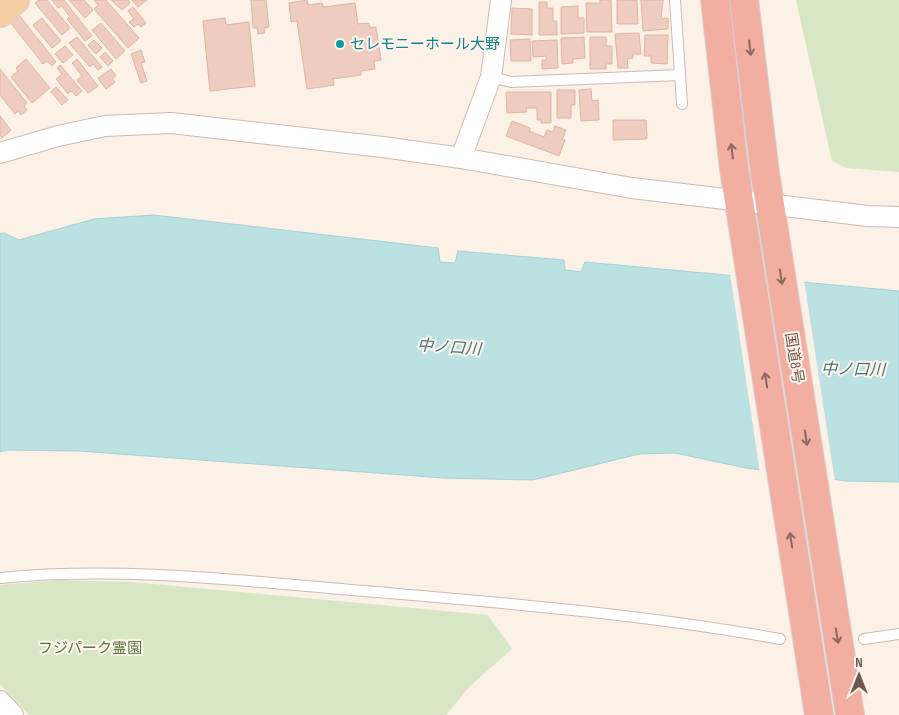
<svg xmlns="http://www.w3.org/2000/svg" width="899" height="715" font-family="'Sofia Sans Condensed','Noto Sans JP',sans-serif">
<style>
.green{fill:#d7e7c5}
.water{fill:#bce1e3;stroke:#a3d1d4}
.pier{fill:#fbf1e6}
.building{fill:#eecdc0;stroke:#e0b3a1}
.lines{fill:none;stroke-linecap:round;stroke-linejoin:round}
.lane-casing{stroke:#cebab0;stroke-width:12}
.street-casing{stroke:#cebab0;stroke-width:22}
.primary-casing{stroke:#d8d0cd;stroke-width:30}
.highway-casing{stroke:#d8d0cd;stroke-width:30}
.lane{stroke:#fff;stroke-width:10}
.street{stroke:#fff;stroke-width:20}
.primary{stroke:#f5cea3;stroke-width:28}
.highway{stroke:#f1aea1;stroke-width:28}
.oneway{stroke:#8b685e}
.culture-dot{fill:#0f9aa8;stroke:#fef5ec;stroke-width:2}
.labels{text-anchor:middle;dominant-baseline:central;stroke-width:4;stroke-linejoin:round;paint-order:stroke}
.culture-label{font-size:15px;fill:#0d838f;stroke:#fef5ec;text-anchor:start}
.street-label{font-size:15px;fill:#72564d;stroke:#fef5ec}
.park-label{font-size:15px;fill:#597845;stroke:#fef5ec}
.water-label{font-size:16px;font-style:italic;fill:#427376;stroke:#fef5ec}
</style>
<rect width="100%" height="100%" fill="#fbf1e6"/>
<path class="green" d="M796,0H899V172L846,168L832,161Z
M59,580L132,582L488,615L512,649L469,687L446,715H29L0,684V585Z"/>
<path class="water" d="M154,215L438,248L440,262L455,263L458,251L564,260L565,270L581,272L585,262L899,291V482L847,481L746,468L675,453L639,454L533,480L444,478L79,451L8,450L0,452V234L4,233L19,240L94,219Z"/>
<path class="pier" d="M730,273L804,280L835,482L760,473Z"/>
<path class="building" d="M39,0H47L70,28L62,35L35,3Z
M52,0H64L92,36L85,41L67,19L70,17L62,6L58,8Z
M69,0H84L93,10L85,18Z
M94,0H106L139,38L128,48L94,9L98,5Z
M111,0H128L130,3L122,10Z
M132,0H147L138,7Z
M251,0H266L269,27L264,28L265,33L258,34L257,28H253Z
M307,0L308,5L322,3L323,7L355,3L358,24L369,23L370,28L376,27L381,60L374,61L375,69L361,71V75L333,79L334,85L307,89L297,21L291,22L289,3Z
M600,0H611L612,32H587L586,3H600Z
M617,0H637L638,24H617Z
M641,0H663L661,19L668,18V29L643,31Z
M539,2H547V8H553V21H557V35H539Z
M578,6V18H584V33L561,34V7Z
M133,7L146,23L141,27L138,24L134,27L129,22L134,19L128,11Z
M512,8L532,9V35L511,34Z
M19,15L56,62L52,66L47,61L43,64L10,22Z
M42,18L61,41L52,48L33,25Z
M225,18L226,25L249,22L255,86L210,91L203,21Z
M101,23L125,51L116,59L92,30Z
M639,33L641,54H633V58L627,59L628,68H618L615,34Z
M645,35H668L667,64L651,63V56H644Z
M77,37L102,67L98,70L93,64L90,67L69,43Z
M584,37L585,58L573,59V63L562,64L561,38Z
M590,37H606V46H612V64H606V69H590Z
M530,39L531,61H511L510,40Z
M94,40L102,48L96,54L88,45Z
M557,40L558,68L542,69V60H547L546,56L533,57L532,41Z
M65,46L73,55L63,63L55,54Z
M141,50L145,62L141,63L147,81L141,83L131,54Z
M105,52L113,61L108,66L100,57Z
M26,59L50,88L32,103L11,77L18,71L16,68Z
M77,59L98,86L88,93L77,80L82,76L72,63Z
M60,65L82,91L76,96L71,91L68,94L56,79L62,74L57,68Z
M0,69L27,103L24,106L27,110L21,115L18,111L15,114L0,95Z
M111,69L116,76L112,79L115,82L106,89L98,78Z
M56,87L68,100L62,105L51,92Z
M591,89L592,101L598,100L599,120L581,121L579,90Z
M557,90H575V105H571V118H557Z
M506,92H551V123H541V120H537V108H526L527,112L507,113Z
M0,116L11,130L2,138L0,135Z
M613,120H646L647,139L613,140Z
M512,121L530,128L529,131L544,137L547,130L553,132L555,126L566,130L562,140H565L559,156L506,136Z"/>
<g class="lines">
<g class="lane-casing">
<path id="lane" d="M675,0L682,104
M491,77L511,82L680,75
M0,578C121,566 244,581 365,591C504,603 643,614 780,639
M864,639L899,634"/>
</g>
<g class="street-casing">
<path id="street" d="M0,153L58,136L105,126L171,123L383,147L461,158L632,188L868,216L899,217
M461,158L491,77L501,0
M0,701L13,715"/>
</g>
<g class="primary-casing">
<path id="primary" d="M0,13L15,0"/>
</g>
<g class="highway-casing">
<path id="highway" d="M715,0L734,169L819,715
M744,0L765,173L850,715"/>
</g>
<use href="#lane" class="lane"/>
<use href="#street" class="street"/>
<use href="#primary" class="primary"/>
<use href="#highway" class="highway"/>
</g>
<defs><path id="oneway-shaft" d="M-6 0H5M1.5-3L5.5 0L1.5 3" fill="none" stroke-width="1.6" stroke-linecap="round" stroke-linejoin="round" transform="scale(1.25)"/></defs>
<g class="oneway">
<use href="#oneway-shaft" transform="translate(750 48) rotate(83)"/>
<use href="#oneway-shaft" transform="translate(732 151) rotate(-97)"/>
<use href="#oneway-shaft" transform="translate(781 277) rotate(81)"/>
<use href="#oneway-shaft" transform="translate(766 380) rotate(-99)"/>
<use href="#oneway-shaft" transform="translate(806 438) rotate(81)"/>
<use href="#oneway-shaft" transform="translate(791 540) rotate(-99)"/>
<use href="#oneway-shaft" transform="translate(837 636) rotate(81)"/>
</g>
<circle class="culture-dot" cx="340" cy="44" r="5"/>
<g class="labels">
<g class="culture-label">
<text x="350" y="44">セレモニーホール大野</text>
</g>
<g class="street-label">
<text transform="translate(794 358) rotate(81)">国道8号</text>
</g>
<g class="park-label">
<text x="90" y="648">フジパーク霊園</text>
</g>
<g class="water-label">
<text transform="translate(449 348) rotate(4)">中ノ口川</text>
<text transform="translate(853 370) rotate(1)">中ノ口川</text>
</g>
</g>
<g transform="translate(859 675)" stroke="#fef5ec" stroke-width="4" paint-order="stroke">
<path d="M0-4L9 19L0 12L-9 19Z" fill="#72564d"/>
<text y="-8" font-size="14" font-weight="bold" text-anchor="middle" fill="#72564d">N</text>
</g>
</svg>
